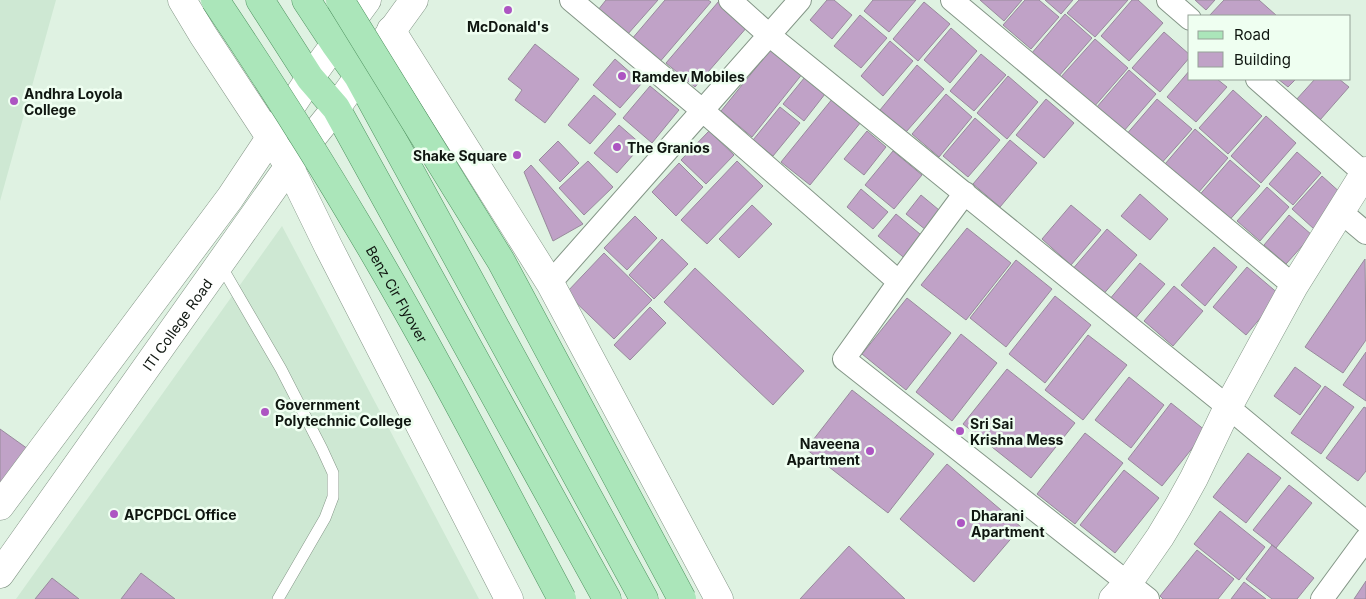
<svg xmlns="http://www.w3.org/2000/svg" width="1366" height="599" font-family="Inter,sans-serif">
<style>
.built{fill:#cee8d3}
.building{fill:#c0a2c7;stroke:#988a9c}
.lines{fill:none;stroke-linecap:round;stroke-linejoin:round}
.lane-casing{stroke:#849687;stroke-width:12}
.street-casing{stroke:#849687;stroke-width:24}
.secondary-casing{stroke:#849687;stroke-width:29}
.primary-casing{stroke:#509361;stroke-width:29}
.lane{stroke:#fff;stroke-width:11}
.street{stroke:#fff;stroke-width:22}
.secondary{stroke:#fff;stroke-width:28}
.primary{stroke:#abe6ba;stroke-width:28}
.primary-bridge-casing{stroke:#509361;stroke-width:29;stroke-linecap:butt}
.primary-bridge{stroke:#abe6ba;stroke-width:28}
.poi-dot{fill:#ad55c2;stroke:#effff1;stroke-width:2}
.labels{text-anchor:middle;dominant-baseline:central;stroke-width:5;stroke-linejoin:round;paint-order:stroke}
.poi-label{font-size:14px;font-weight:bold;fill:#0f1610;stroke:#effff1;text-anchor:start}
.street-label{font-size:14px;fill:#0f1610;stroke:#effff1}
</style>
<rect width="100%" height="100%" fill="#dff2e2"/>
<path class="built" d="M0,0H56L0,201Z
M282,226L479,599H16Z"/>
<path class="building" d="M606,0H658L627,35L598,10Z
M665,0H708L711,2L658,64L631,40Z
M827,0H834L852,15L832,39L810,20Z
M873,0H916L889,32L864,11Z
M980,0H1022L1004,21Z
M1025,0H1039L1059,17L1031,49L1003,25Z
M1045,0H1073L1061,14Z
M1079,0H1128L1095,37L1067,13Z
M1132,0H1138L1163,23L1129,61L1101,36Z
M1195,0H1215L1206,10Z
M1224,0H1259L1277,16H1209Z
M719,1L748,26L695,87L666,63Z
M924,2L950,24L918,61L893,39Z
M1065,14L1092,38L1058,77L1031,54Z
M860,15L887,38L861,68L834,46Z
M951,28L977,51L950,83L924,60Z
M1164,32L1190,55V57L1160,92L1132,68Z
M1095,39L1128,68L1093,108L1060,78Z
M890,41L913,61L883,96L861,76Z
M535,44L579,79L545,123L515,100L522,90L508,79Z
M772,48L803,73L752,137L721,111Z
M981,54L1006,75L974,111L950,91Z
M615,59L642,83L620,108L593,85Z
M917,65L944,89L906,132L880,110Z
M1129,70L1156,94L1123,132L1096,108Z
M1190,70V79H1217L1227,87L1196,122L1167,97Z
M1008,76L1038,102L1007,139L977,113Z
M805,77L825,94L804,121L783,104Z
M1278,79H1296L1288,87Z
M1315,79H1339L1349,87L1320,120L1296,100Z
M650,86L679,110L652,143L623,118Z
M1233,90L1262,116L1228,154L1199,128Z
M946,94L972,117L939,157L912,134Z
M594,95L616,114L590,144L568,125Z
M833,98L861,122L810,185L781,162Z
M1046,99L1074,123L1044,158L1016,135Z
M1157,99L1192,129L1159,166L1125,136Z
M780,107L800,123L773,156L753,140Z
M1266,116L1296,143L1261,183L1231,156Z
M975,118L1000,140L968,177L943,156Z
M619,125L642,145L617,173L594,153Z
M1195,129L1228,158L1198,193L1165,164Z
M709,131L734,155L706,184L681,160Z
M867,131L886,147L864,175L844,159Z
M1010,140L1037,163L1000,207L973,184Z
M558,141L579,163L560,182L539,160Z
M893,151L922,175L894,209L865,185Z
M1297,152L1321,173L1293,205L1269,184Z
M1230,160L1260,186L1225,225L1196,199Z
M588,161L613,187L584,215L559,188Z
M737,161L763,186L707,244L681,220Z
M679,163L703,187L676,216L652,192Z
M531,165L583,224L553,241L524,172Z
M1322,176L1343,195L1314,229L1292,209Z
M1267,187L1289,207L1260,241L1237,221Z
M861,189L888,212L873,229L847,207Z
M1140,194L1168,219L1150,240L1121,216Z
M921,195L945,215L931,234L906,214Z
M752,205L772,224L739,258L719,239Z
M1071,205L1101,230L1071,265L1042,239Z
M896,214L926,239L908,261L878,236Z
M1289,215L1312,235L1286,264L1264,245Z
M635,216L657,238L627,270L604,248Z
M967,228L1011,263L966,320L921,285Z
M1107,229L1137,255L1101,297L1071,271Z
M662,239L688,264L654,299L629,275Z
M1214,247L1237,267L1205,306L1181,285Z
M604,253L652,300L614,339L566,293Z
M1365,259L1366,340L1343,373L1305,347Z
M1016,260L1052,289L1006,347L970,318Z
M1140,263L1165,284L1133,321L1109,300Z
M1247,267L1280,295L1246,335L1213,307Z
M695,268L804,371L773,405L664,302Z
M1174,286L1203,311L1173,346L1144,321Z
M1055,296L1091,325L1045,383L1009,354Z
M907,298L951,333L906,390L862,354Z
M650,307L666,323L630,360L614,345Z
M961,334L997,363L952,421L916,392Z
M1088,335L1127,365L1083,420L1045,390Z
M1366,352V401L1343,385Z
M1295,367L1321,386L1300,415L1274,396Z
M1007,369L1075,423L1031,478L963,424Z
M1129,377L1164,405L1131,448L1095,420Z
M1325,386L1354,407L1321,454L1291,433Z
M852,390L934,454L888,513L806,449Z
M1171,403L1206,431L1162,486L1128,459Z
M1364,407L1366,408V471L1358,481L1326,458Z
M0,429L28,449L0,486Z
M1085,433L1123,463L1075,524L1037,494Z
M1248,453L1281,478L1246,523L1213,497Z
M947,464L1021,527L974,582L900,519Z
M1124,470L1159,498L1115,553L1080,525Z
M1289,485L1312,503L1276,548L1253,530Z
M1220,511L1265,547L1239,580L1194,544Z
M1272,545L1314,578L1297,599H1272L1246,579Z
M849,546L905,599H800Z
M1197,550L1234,579L1218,599H1163L1160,596Z
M141,573L175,599H121Z
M52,578L79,599H35Z
M1366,581V599H1354Z
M1244,582L1266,599H1231Z"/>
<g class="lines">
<g class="lane-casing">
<path id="lane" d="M220,264L281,369L322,449L333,473V497L325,518L278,599"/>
</g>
<g class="street-casing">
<path id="street" d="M571,0L702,110L899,282
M730,0L769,35L1228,407L1366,522
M952,0L1294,286
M1168,0L1190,19
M1257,79L1365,174
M965,193L899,282L844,359L1148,599
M1341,212L1366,233
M550,283L800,0
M1322,599L1366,539"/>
</g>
<g class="secondary-casing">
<g id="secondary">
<path d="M182,0L203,35L289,166L328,246L509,599"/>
<path d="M391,30L550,283L719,599"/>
<path d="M0,506L230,198L310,78L367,0"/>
<path id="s1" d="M0,574L289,166L336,108L414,0"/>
<path d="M1113,599L1128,583L1160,537L1178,507L1194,478L1228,407L1294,286L1366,171"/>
</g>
</g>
<g class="primary-casing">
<path id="primary" d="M260,0L310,78L336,108L607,599
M306,0L335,44L358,76L644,599"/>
</g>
<use href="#lane" class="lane"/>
<use href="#street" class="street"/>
<use href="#secondary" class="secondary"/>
<use href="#primary" class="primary"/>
<g class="primary-bridge-casing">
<g id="primary-bridge">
<path id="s2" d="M215,0C264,73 312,148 357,224C430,346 495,473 562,599"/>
<path d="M340,0L501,261L682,599"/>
</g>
</g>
<use href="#primary-bridge" class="primary-bridge"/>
</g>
<g class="poi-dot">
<circle cx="508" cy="10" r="5"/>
<circle cx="622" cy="76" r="5"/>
<circle cx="14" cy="101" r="5"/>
<circle cx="617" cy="147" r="5"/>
<circle cx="517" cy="155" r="5"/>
<circle cx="265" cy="412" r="5"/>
<circle cx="960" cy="431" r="5"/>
<circle cx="870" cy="451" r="5"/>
<circle cx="114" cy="514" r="5"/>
<circle cx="961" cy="523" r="5"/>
</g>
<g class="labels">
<g class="poi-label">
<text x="508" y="26" text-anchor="middle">McDonald's</text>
<text x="632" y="76">Ramdev Mobiles</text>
<text x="24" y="93">Andhra Loyola<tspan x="24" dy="16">College</tspan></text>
<text x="627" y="147">The Granios</text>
<text x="507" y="155" text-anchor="end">Shake Square</text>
<text x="275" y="404">Government<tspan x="275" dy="16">Polytechnic College</tspan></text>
<text x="970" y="423">Sri Sai<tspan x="970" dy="16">Krishna Mess</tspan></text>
<text x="860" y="443" text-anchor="end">Naveena<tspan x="860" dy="16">Apartment</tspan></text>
<text x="124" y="514">APCPDCL Office</text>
<text x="971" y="515">Dharani<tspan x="971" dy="16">Apartment</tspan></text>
</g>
<g class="street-label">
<text stroke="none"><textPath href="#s2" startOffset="346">Benz Cir Flyover</textPath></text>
<text stroke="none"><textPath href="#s1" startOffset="306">ITI College Road</textPath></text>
</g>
</g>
<rect x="1188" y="15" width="162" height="65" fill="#effff1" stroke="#95a297"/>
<rect x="1198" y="31" width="25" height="8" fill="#abe6ba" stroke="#95a297"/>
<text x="1234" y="40" font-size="15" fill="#0f1610">Road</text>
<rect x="1198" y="52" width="25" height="15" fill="#c0a2c7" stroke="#95a297"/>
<text x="1234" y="65" font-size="15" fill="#0f1610">Building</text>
</svg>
